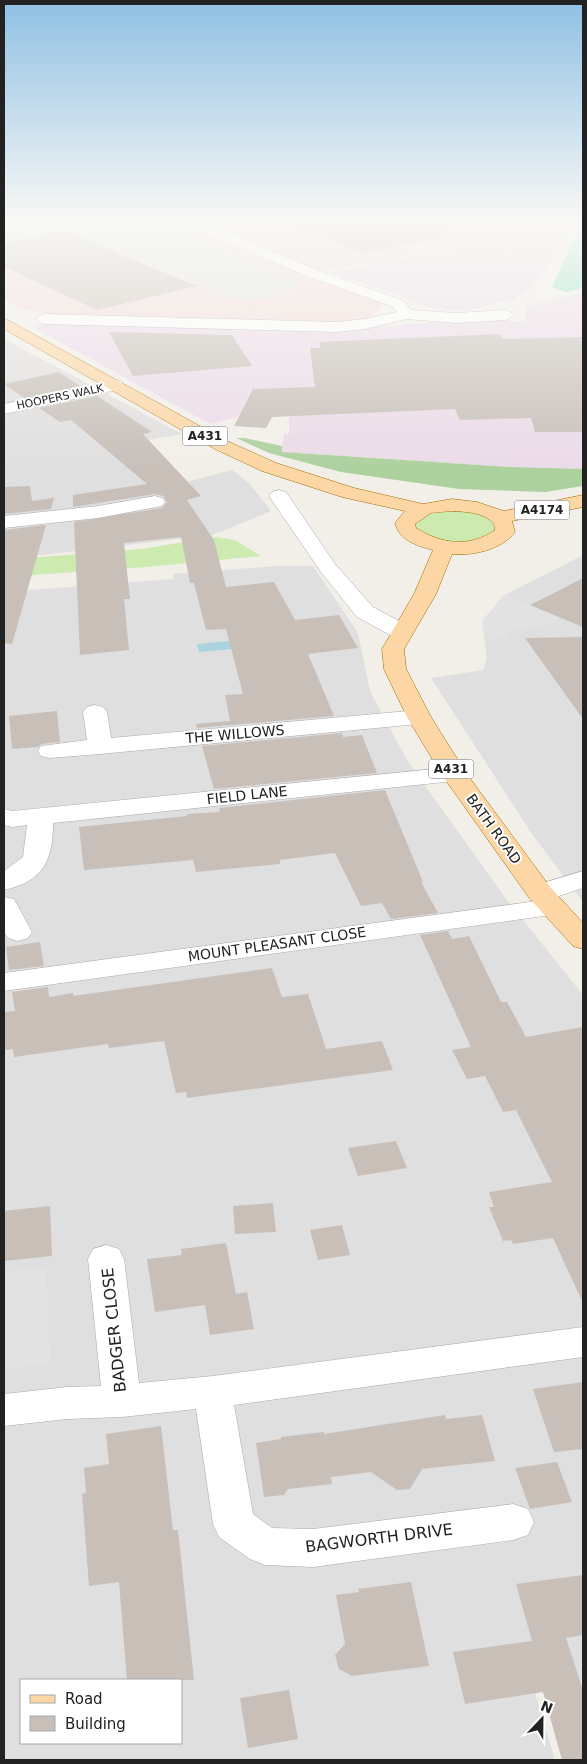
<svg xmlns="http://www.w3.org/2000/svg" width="587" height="1764" font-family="'DejaVu Sans',sans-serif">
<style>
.residential{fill:#e0dfdf;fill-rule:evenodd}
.commercial{fill:#f2dad9}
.industrial{fill:#ebdbe8}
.grass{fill:#cdebb0}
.forest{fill:#add19e}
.pitch{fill:#88e0be}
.parking{fill:#e2e2e2}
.water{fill:#aad3df}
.building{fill:#c7bfb8}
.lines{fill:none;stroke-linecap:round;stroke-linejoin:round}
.minor-casing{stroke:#a9a9a9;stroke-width:1}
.major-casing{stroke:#a06b00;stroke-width:1}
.minor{fill:#fff;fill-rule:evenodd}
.major{fill:#fcd6a4;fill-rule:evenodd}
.labels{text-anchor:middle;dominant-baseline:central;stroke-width:4;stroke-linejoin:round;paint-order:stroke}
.far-street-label{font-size:11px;fill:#222;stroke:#fff}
.shield{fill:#fff;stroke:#646464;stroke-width:1}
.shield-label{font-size:12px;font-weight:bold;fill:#222}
.street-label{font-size:14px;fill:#222;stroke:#fff}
.near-street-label{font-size:16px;fill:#222;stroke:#fff}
</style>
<rect width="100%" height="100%" fill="#f2efe9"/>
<path class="residential" d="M4,339L182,434L118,445L108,451L155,490L232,470L249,483L271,511L213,535L42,555L4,556Z
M583,555V902L532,834L431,678L483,670L487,658L482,621L503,596Z
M276,566H313L358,633L370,691L408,762L507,900L583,995V1681L534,1689L555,1760H4V592L173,579V574ZM21,1680H181V1743H21Z"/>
<path class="commercial" d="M4,222H561V227L303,275L374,300L383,304L380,310L370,318L358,321L308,323L60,315L34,312L12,304L4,298Z"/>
<path class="industrial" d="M562,228L567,237L533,287L514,299L483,307L467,310H445L427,307L399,295L329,273Z
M583,293V469L510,467L281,452L284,434H289V404L210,424L32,327L45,322L344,330L447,321H525L527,306Z"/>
<path class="grass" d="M438,511C453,511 496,508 495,531L477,541L446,543L417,530L415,523L429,513Z
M216,537L235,540L261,556L146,567L4,577V560L141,549Z"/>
<path class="forest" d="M236,438H244L282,446V452L510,467L583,469V486L545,492L459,489L341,472L269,453Z"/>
<path class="pitch" d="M583,231V288L566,292L552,287L576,234Z"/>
<path class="parking" d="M4,222H165L197,234L298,281L292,284L301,289L256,301L227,298L64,230L4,243Z
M505,595L557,617L561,623L511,630L507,635L508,638L486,639L482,621Z
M46,1268L50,1364L4,1369V1272Z"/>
<path class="water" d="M230,641L232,649L199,652L197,644Z"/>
<path class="building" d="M293,222H445L447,237L361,253Z
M64,230L127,257L197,286L97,310L4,267V243Z
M109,332L232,335L252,366L133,376Z
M500,334L503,339L583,337V432H535L531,418L460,420L455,409L272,417L266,428L234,426L253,389L315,387L310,348H321L319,342Z
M59,372L80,386L24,398L4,384Z
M97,396L152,432L143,434L201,496L187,500L214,540L226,587L274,582L295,620L339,615L358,648L308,654L334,716L197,728L196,724L230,721L225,695L243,694L226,629L206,630L194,583H190L181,537L124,543L130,599H124L129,650L80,655L74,522L162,508L167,502L163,496L155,494L73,507V495L147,484L71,420L60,422L39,408Z
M30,486L32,501L54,498L51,509L4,514V487Z
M46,525L12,644L4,643V530Z
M583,578V627L530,605L558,591Z
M583,637V719L525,638Z
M57,711L60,742L41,744L38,747L12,749L9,716Z
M342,733L343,737L362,735L377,773L214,789L202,746Z
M385,790L423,882H421L438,913L391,919L382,903L361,906L335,853L280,860V864L196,872L193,860L84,870L79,827L187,816V814L220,812L219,808Z
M448,931L452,939L469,936L501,1002H507L526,1037L583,1027V1303L553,1238L513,1244L511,1240L503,1241L489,1207H494L489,1192L552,1182L516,1110L503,1112L485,1076L467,1079L452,1050L471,1047L420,935Z
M40,942L44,966L9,970L6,947Z
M272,968L282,997L308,994L326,1049L382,1041L393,1070L187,1098L186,1092L176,1093L164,1041L109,1048L108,1044L14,1057L13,1049L4,1050V1012L15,1011L12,992L48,987L49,997L73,993V996Z
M396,1141L407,1168L358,1176L348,1148Z
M273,1203L276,1232L235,1234L233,1206Z
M50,1206L52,1256L4,1261V1211Z
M342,1225L350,1255L318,1260L310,1230Z
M226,1243L236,1294L247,1292L254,1329L210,1335L205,1305L155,1312L147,1259L182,1255L181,1249Z
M583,1382V1449L554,1452L533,1389Z
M445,1415L446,1419L482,1415L495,1461L422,1469L410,1489L397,1490L371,1472L331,1477L332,1484L288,1489L284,1495L264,1497L256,1443L281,1439V1437L324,1432V1434Z
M161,1426L173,1530H178L194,1680H127L119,1582L89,1586L82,1494L86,1493L84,1468L109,1464L106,1434Z
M557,1462L572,1502L530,1509L515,1468Z
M583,1575V1635L566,1638L583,1690V1760H562L543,1692L465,1704L453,1652L532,1641L516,1584Z
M411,1582L429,1666L352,1676L339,1669L335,1655L345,1644L336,1595L359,1592L358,1589Z
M289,1690L298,1739L248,1748L240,1698Z"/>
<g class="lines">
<g class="minor-casing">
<path id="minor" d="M185,222H203L319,271L404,301L411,310L456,313L505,310L510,312L513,315L510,318L505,320L456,323L406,319L365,329L336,332L44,324L39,322L36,319L39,316L44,314L336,322L365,319L397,312L394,307L309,277L186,225Z
M115,380L121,381L123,385L121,389L4,414V404Z
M279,490L286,492L335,564L373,607L410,627L413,632L410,637L402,639L394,637L357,617L321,572L269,496L272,492Z
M155,496L162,498L165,502L162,506L98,518L4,528V516L98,506Z
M95,705L103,707L107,712L111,738L419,710L427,712L431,717L427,722L419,724L100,754L50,758L41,756L38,751L41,746L87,740L83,712L87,707Z
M455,767L464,770L468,775L464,780L53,823C53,860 44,881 4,890V871L23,857L27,825L12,827L4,825V809L12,811Z
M583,871V888L550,899L561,901L565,907L561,913L551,915L4,991V973L537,901L530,899L526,893L530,887Z
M4,897L14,899L32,932L28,938L18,941L8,938L4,932Z
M106,1245L119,1249L124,1259L139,1383L213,1376L583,1327V1357L234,1405L253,1514L272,1528L313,1529L513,1504L528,1509L534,1522L528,1535L513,1540L313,1567L265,1565L250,1559L219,1537L213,1524L196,1409L122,1417L67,1419L4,1426V1394L67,1387L101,1386L88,1259L93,1249Z"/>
</g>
<g class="major-casing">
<path id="major" d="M4,318L227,441L276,463L354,488L423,504L452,499L477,502L504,511L583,495V507L512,521L515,532C502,550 472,556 452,554L436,594L404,649L406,669L431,717L466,773L550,887L583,923V949L573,946L530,899L442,775L407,717L384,669L382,649L414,594L433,550C417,546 399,540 395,523L405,511L342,497L262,471L215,449L4,329ZM452,511C467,512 484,512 494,524L495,530C470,548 441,544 416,528L415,524L431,513Z"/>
</g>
<use href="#minor" class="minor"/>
<use href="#major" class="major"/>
</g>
<linearGradient id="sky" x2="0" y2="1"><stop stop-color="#8fc0e4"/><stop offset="0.47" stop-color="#f9f8f5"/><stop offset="1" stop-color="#f9f8f5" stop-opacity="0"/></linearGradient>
<rect width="587" height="469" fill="url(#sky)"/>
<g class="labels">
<g class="far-street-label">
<text transform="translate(60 397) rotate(-12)">HOOPERS WALK</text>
</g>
<g class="shield">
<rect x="182.5" y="426.5" width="45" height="19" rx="4"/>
<rect x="514.5" y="500.5" width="55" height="19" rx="4"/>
<rect x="428.5" y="759.5" width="45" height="19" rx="4"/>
</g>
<g class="shield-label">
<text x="205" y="436">A431</text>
<text x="542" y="510">A4174</text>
<text x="451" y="769">A431</text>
</g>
<g class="street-label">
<text transform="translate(235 734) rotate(-5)">THE WILLOWS</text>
<text transform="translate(247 795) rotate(-6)">FIELD LANE</text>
<text transform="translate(494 829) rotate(54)">BATH ROAD</text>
<text transform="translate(277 944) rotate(-8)">MOUNT PLEASANT CLOSE</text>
</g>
<g class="near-street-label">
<text transform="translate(114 1330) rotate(-96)">BADGER CLOSE</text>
<text transform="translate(379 1538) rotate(-7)">BAGWORTH DRIVE</text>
</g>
</g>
<rect width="587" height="1764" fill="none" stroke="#222222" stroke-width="10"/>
<rect x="20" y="1679" width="162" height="65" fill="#ffffff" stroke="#a7a7a7"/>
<rect x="30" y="1695" width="25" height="8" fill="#fcd6a4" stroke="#a7a7a7"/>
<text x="65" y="1704" font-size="15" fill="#222222">Road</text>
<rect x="30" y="1716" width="25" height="15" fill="#c7bfb8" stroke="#a7a7a7"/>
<text x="65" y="1729" font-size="15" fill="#222222">Building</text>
<g transform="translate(542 1719) rotate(22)" stroke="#ffffff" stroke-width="4" paint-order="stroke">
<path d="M0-4L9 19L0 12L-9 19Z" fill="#222222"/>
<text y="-8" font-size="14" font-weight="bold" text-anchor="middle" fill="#222222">N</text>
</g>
</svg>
